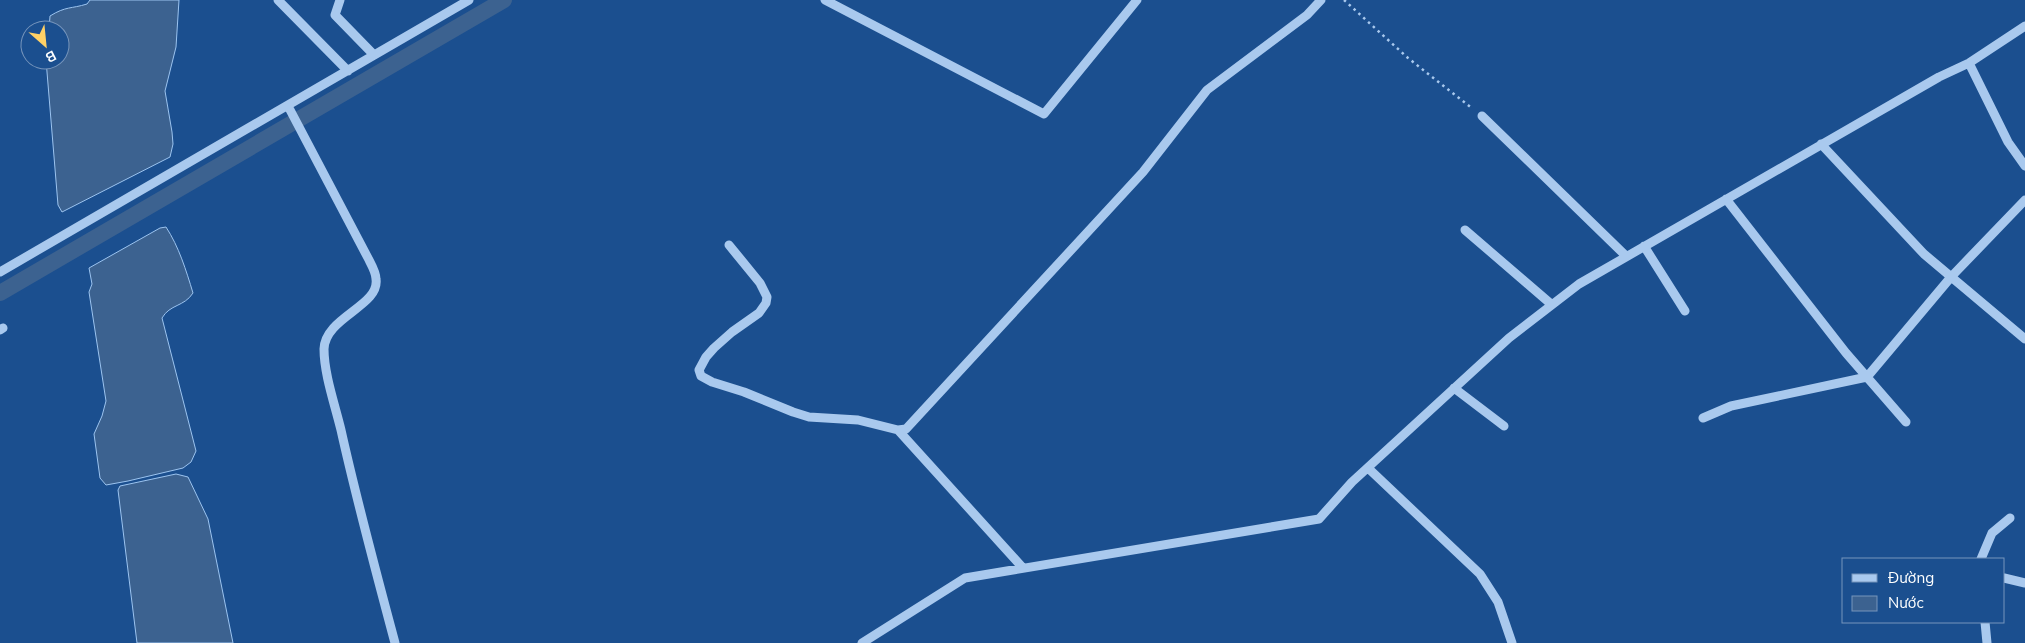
<svg xmlns="http://www.w3.org/2000/svg" width="2025" height="643" font-family="Mulish,sans-serif">
<style>
.water{fill:#3c6290;stroke:#9cc4f0}
.lines{fill:none;stroke-linecap:round;stroke-linejoin:round}
.canal{stroke:#3c6290;stroke-width:16}
.path{stroke:#a9c9ee;stroke-width:2.5;stroke-dasharray:2.5 4;stroke-linecap:butt}
.minor{stroke:#a9c9ee;stroke-width:9}
</style>
<rect width="100%" height="100%" fill="#1b4f8f"/>
<path class="water" d="M90,0H179L176,47L165,91L172,132L173,144L170,157L62,212L58,205L46,60H60V30H49L50,16C66,6 71,9 87,4Z
M166,227C179,247 186,270 193,293C184,307 170,304 162,318L196,451L191,462L183,468L128,481L106,485L100,478L94,434L102,416L106,401L89,292L92,284L89,268L160,228Z
M176,474L188,477L208,519L233,643H137L118,490L120,486Z"/>
<g class="lines">
<path class="canal" d="M0,293L504,0"/>
<path class="path" d="M1344,0L1408,58L1473,109"/>
<path class="minor" d="M278,0L348,71
M340,0L335,15L374,55
M825,0L1044,114L1137,0
M1969,63L2008,142L2025,166
M288,106L368,258C371,264 376,272 376,279C380,306 325,317 324,349C324,374 335,405 341,430C357,502 376,572 395,643
M1482,116L1626,256
M1821,144L1924,254L2025,339
M1726,199L1846,353L1906,422
M1465,230L1551,304
M729,245L760,283L767,297L766,303L759,313L732,332L714,348L706,357L699,370L701,376L712,382L744,392L793,412L809,417L858,420L898,430L906,429L1143,172L1207,90L1307,15L1321,0
M1644,246L1685,311
M0,272L469,0
M0,330L3,328
M1454,388L1504,426
M1703,418L1731,406L1867,377L1951,277L2025,200
M898,430L1023,568
M1368,468L1480,574L1498,602L1512,643
M1981,559L1992,533L2010,518
M2004,578L2025,583
M1985,622L1987,643
M862,643L965,578L1319,519L1352,482L1509,338L1579,284L1939,77L1969,63L2025,26"/>
</g>
<rect x="1842" y="558" width="162" height="65" fill="#1b4f8f" stroke="#7695bc"/>
<rect x="1852" y="574" width="25" height="8" fill="#a9c9ee" stroke="#7695bc"/>
<text x="1888" y="583" font-size="15" fill="#ffffff">Đường</text>
<rect x="1852" y="596" width="25" height="15" fill="#3c6290" stroke="#7695bc"/>
<text x="1888" y="608" font-size="15" fill="#ffffff">Nước</text>
<g transform="translate(45 45) rotate(153)"><circle r="24" fill="#1b4f8f" stroke="#7695bc"/>
<path d="M0-4L9 19L0 12L-9 19Z" fill="#ffd166"/>
<text y="-8" font-size="14" font-weight="bold" text-anchor="middle" fill="#ffffff">B</text>
</g>
</svg>
